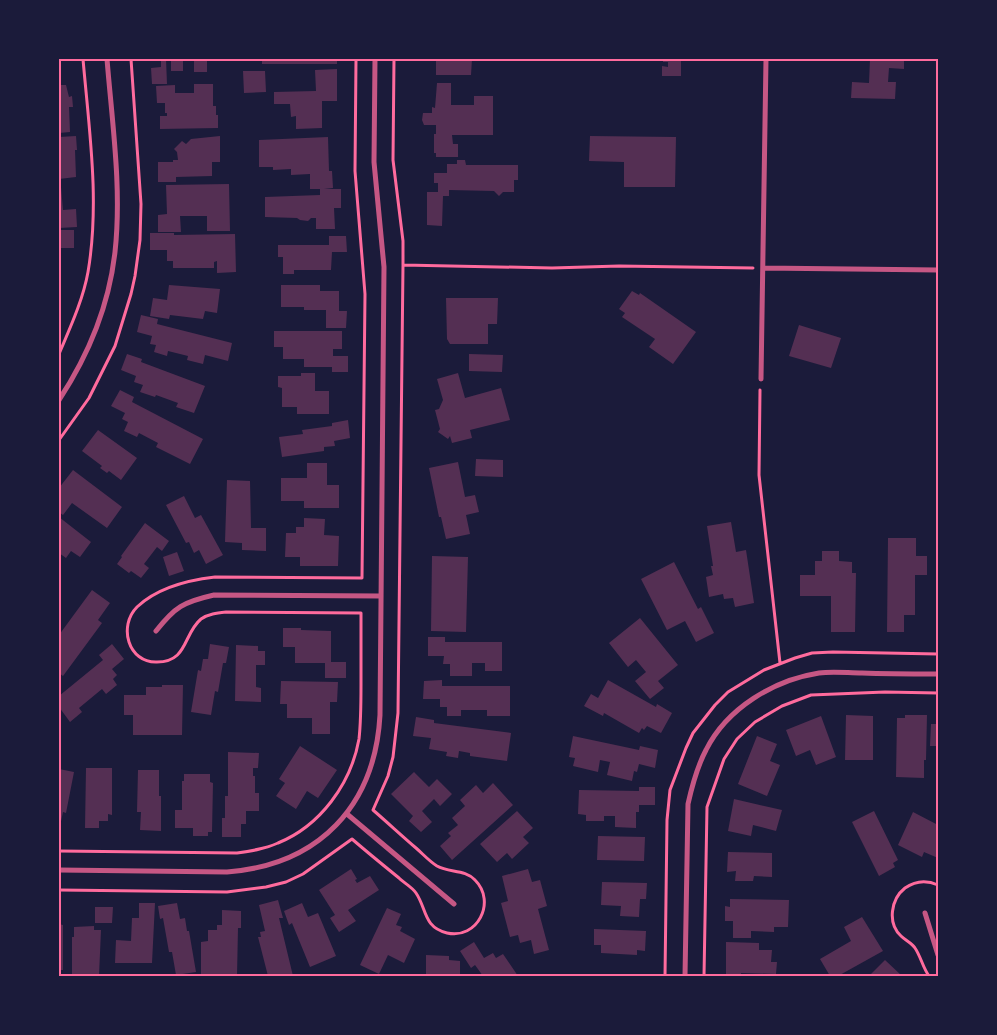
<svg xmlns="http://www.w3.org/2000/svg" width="997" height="1035" font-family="'Roboto Serif',serif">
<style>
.building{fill:#542f53}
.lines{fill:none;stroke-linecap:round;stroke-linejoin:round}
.path{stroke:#ff6b9d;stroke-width:3}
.minor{stroke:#c65784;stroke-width:5}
.neatline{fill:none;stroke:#ff6b9d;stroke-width:2}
</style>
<rect width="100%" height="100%" fill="#1b1b3a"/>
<path class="building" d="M150,59H166L167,84H152L151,68L161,67V61H150Z
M171,59H183V71H171Z
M194,59H207V72H194Z
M262,59H337V64H262Z
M436,59H472L471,75H436Z
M663,59H701L698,61H681V76H662V66L668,67V62H663Z
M870,59H904V69L889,68L888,82H896L895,99L851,98L852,82L869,83Z
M337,69V101H322V128L296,129V116L291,117L290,104H274V92L316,91L315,70Z
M243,71H265L266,92L244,93Z
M437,83H451V105H474V96H493V135H452L453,144H458V157H436V153H434V134H436V125H424L422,120L423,113H432V107L435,108Z
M194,84H213V106H216V115H218V128L160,129V116H167V113H165V103H157L156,86L175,85V93H194Z
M59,85H66L69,97L72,96L73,107H69L70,132L59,133Z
M76,136L77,150H75L76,177L59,179V137Z
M220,136V162H212V176L176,177V182H158V162H173V160H178L177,152L174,149L182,141L186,144L191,139Z
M590,136L676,137L675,187H624V162L589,161Z
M328,137L329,171H332L333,188L324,189H341V208H334L335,229H316V218H311L308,221L300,220L297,218L265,217V197L320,195V189H310V174L291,175V169L273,170V167H259V140Z
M457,160H465L466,165H518V180H514V192H503L499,196L494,191L449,190V196H443L442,226L427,225V192H438V183H434V173H447V164H457Z
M229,184L230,231H207V216H180L181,232H158V215L167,214L166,185Z
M61,187L63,210L76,209L77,227L59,228V188Z
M59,230H74V248H59Z
M150,233H174V235L235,234L236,272L217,273V261L214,262V268H173V261H167V250H150Z
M329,236H346L347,252H332L331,270H294V274H283V257H278V245H329Z
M169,285L220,289L217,313L205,311L203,319L170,315L169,319L150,316L153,298L167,300Z
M281,285H320V291H339V311H347L346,328H326V310H304V307H281Z
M632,291L639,295L640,293L696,332L673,364L649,347L655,339L622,317L625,313L619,309Z
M446,298H498L497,324H488V344H450L447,339Z
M141,315L158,319L157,324L232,343L228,361L205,355L203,364L187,360L188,356L168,351L167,356L154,352L156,345L150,344L152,336L137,332Z
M799,325L841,338L831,368L789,356Z
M274,331H342V349H333V356H348V372H332V367H304V359H283V347H274Z
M127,354L142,359L141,362L205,386L194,413L176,407L178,403L156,395L155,397L140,392L143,385L134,382L136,376L121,370Z
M469,354L503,355L502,372L469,371Z
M301,373H315V391H329V414H297V407H282V388L278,387V376H301Z
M458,373L465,398L501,388L510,420L470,430L472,438L452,443L450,436L448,439L438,432L440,429L435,410L439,409L443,400L437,379Z
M120,390L134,397L132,402L203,439L190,464L156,447L158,443L139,433L137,437L124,431L128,422L122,419L125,413L111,406Z
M348,420L350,438L334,441L335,446L324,447V451L282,457L279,437L303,434L302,430L332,426V423Z
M98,430L137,458L121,480L109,471L107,473L100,468L102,466L82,451Z
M476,459L503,460V477L475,476Z
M458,462L465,497L475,495L479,512L466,515L470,534L446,539L441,517H439L429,468Z
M307,463H327V485H339V508H304V501H281V478H307Z
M73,470L122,507L107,528L72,503L63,515L59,512V488Z
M227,480L250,481L251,528H266V551L242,550V543L225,542Z
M184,496L195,518L201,515L223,555L206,564L199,550L194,553L189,542L186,543L166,505Z
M59,517L91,542L80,557L71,551L66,558L59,553Z
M304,518L325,519L324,535L339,536L338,566H300V557H285L286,533H296V527H304Z
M731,522L736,552L746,550L754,603L735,607L733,598L724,599L723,594L709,597L706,577L713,575L711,566H713L707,526Z
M145,523L169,541L162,551L157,547L144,564L149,568L141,578L131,571L129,573L117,564L122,557L121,556Z
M888,538H916V556H927V575H915V615H904V632H887Z
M822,551H839V561L852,562V573H856L855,632H831V596H800V575H815V561H822Z
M177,552L184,571L169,576L163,557Z
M432,556L468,557L466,632L431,631Z
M674,562L698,609L701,607L714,633L696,642L685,621L667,630L641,579Z
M92,590L110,603L98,620L102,623L63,676L59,673V635Z
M640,618L678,665L658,681L664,688L650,699L635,681L646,672L636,660L628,667L609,643Z
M283,628H301V630L331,631V662H346V678H325V663H295V647H283Z
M428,637H445V642H502V671H485V663H472V676H450V664H443L444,656H428Z
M112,644L124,659L112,669L117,675L113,679L117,685L106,694L102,689L79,708L82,712L70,722L59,707V696L103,660L99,655Z
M210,644L229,647L226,663H223L218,692L215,691L211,715L191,712L198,670L201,671L203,659H208Z
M236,645L258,646V651H265V665H256V687L261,688V702L235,701Z
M442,680V686H510V716H487V710H461V716H447V707H440V699H423L424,681Z
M608,680L656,707L657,704L672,713L661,733L647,726L644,730L642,728L639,733L604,713L603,716L584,706L591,694L598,698Z
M281,681L338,682L337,702H330V734H312V718H287V704H280Z
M162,685H183L182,735H133V715H124V695H146V687H162Z
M846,715L873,716V760H845Z
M905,715H927L926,760H924V778L896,777L897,718H905Z
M821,716L836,757L816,765L810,750L796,756L786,730Z
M416,717L434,720V723L511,733L507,761L470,756V753L459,751L458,758L446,756L447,752L429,749L431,738L413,736Z
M931,724H938V757H936V746H930Z
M573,736L639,750L640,746L658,750L655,768L639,764L637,772L634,771L632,781L607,775L610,762L600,760L598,772L573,766L575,758L569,757Z
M757,736L777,744L770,761L780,765L767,796L738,784Z
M300,746L337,770L318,798L307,791L296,809L276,796L285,783L279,779Z
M228,752L259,753L258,768H253V776H255V793H259V811H246V824H241V837H222V818H225V796H228Z
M86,768H112V815L108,814V821H99V828H85Z
M59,769L74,772L66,813L63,812L60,826Z
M138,770H159V796H161V831L140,830L141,812H137Z
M414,772L429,787L437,779L452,794L440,806L434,799L422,811L432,822L421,832L409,821L413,816L391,794Z
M184,774H210V782L213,783L212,832H208V836H193V828H175V810H182V781H184Z
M493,783L513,805L452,860L440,846L451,836L448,833L458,825L452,818L465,806L460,800L476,785L483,793Z
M639,787H655V805H639V812H636V828L615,827V816H604V821H586V815L578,814L579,790L639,791Z
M734,799L782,810L776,831L753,825L751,836L728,831Z
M517,811L533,828L523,837L529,843L512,859L507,853L497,862L480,844Z
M874,811L898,860L893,863L895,867L879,876L852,822Z
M913,812L938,825V858L924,852L922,857L898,845Z
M598,836L645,837L644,861L597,860Z
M728,852L772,853V877L754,876L753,881H735L736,871L727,872Z
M351,869L357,879L355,880L357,883L370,876L379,890L348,910L356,921L339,932L330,918L335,915L319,890Z
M528,869L532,882L540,880L547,906L538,909L549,950L534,954L531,940L520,943L518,935L510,937L501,903L508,901L502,876Z
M602,882L647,883L646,899H640L639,917L620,916L621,906L601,905Z
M730,899L789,900L788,927H774V932L751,931V938H733V921H725V906L730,907Z
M278,900L283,918H279L293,976H268L258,937H261L260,932L265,931L259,905Z
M139,903H155L152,963H115L116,940L131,941L132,918H139Z
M177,903L180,919L185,918L187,931H189L196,972L176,975L172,952H169L163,918L160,919L158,906Z
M302,903L308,917L318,913L336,956L310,967L292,923L289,925L284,911Z
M95,907H113L112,923H95Z
M387,908L401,914L396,925L402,927L400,931L415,939L404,963L388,955L379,974L360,965Z
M222,910L241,911V928H238L237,976H201V942L208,941V930H217V925H222Z
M862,917L883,951L838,976H830L820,959L851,941L844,927Z
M59,924L63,925V970H59Z
M94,926V930H101L99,976H75V974H72V937H74V927Z
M594,929L646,931L645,951L637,950V955L601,953V945H594Z
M474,942L484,958L493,953L496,958L503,954L518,976H483L475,965L471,968L460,951Z
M726,942L759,943V950H772L771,962H777L776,974L741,973V976H726Z
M426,955L449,956V960L460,961V976H440V974H426Z
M885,960L902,976H869Z"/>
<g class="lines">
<path class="path" d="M403,265L552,268L619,266L753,268
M59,354C70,328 83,300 88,272C100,202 89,129 83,59
M760,390L759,475L780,663
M59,440L89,398L115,346L131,294L135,276L140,240L141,204L131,59
M59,851L237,853C251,851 265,849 278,843C320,826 351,784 359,739C361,721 361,703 361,685C361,661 361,637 361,613L226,612C217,613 208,614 201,619C183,634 188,662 157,662C128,663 118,626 137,607C157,588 189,580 215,577L362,578L365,294L355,171L356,59
M59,890L227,892L266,887L286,882L303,874L352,839C367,852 383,865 399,878C404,883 412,887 416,893C427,909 423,927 447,933C477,940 497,902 475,880C465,869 449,873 437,866C429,861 423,854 416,848C402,836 388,823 373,810L388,776L393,757L398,713L403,265V241L393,160L394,59
M665,976L667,820L670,790L686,748L693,733L715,705L728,692L764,670L795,658L812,653L833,652L938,654
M704,976L707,807L724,759L737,739L755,722L782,706L811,695L885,692L938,693
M929,976C923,968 921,957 915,948C912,943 905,940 901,936C887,923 891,899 905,888C915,881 927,880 938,885"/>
<path class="minor" d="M763,268L938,270
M761,379L766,59
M59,400C88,356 109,305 115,252C122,188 112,122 107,59
M156,631C175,607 183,602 214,595L381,596
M347,814L454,904
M59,870L227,872C319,865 375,806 380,715L384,267L374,162L375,59
M925,913L938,955
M685,976L688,804C692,786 697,767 706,750C727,708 774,680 819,673C833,671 848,673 862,673C887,674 913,674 938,674"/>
</g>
<rect width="997" height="1035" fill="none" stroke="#1b1b3a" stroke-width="120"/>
<rect x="60" y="60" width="877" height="915" class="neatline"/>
</svg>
